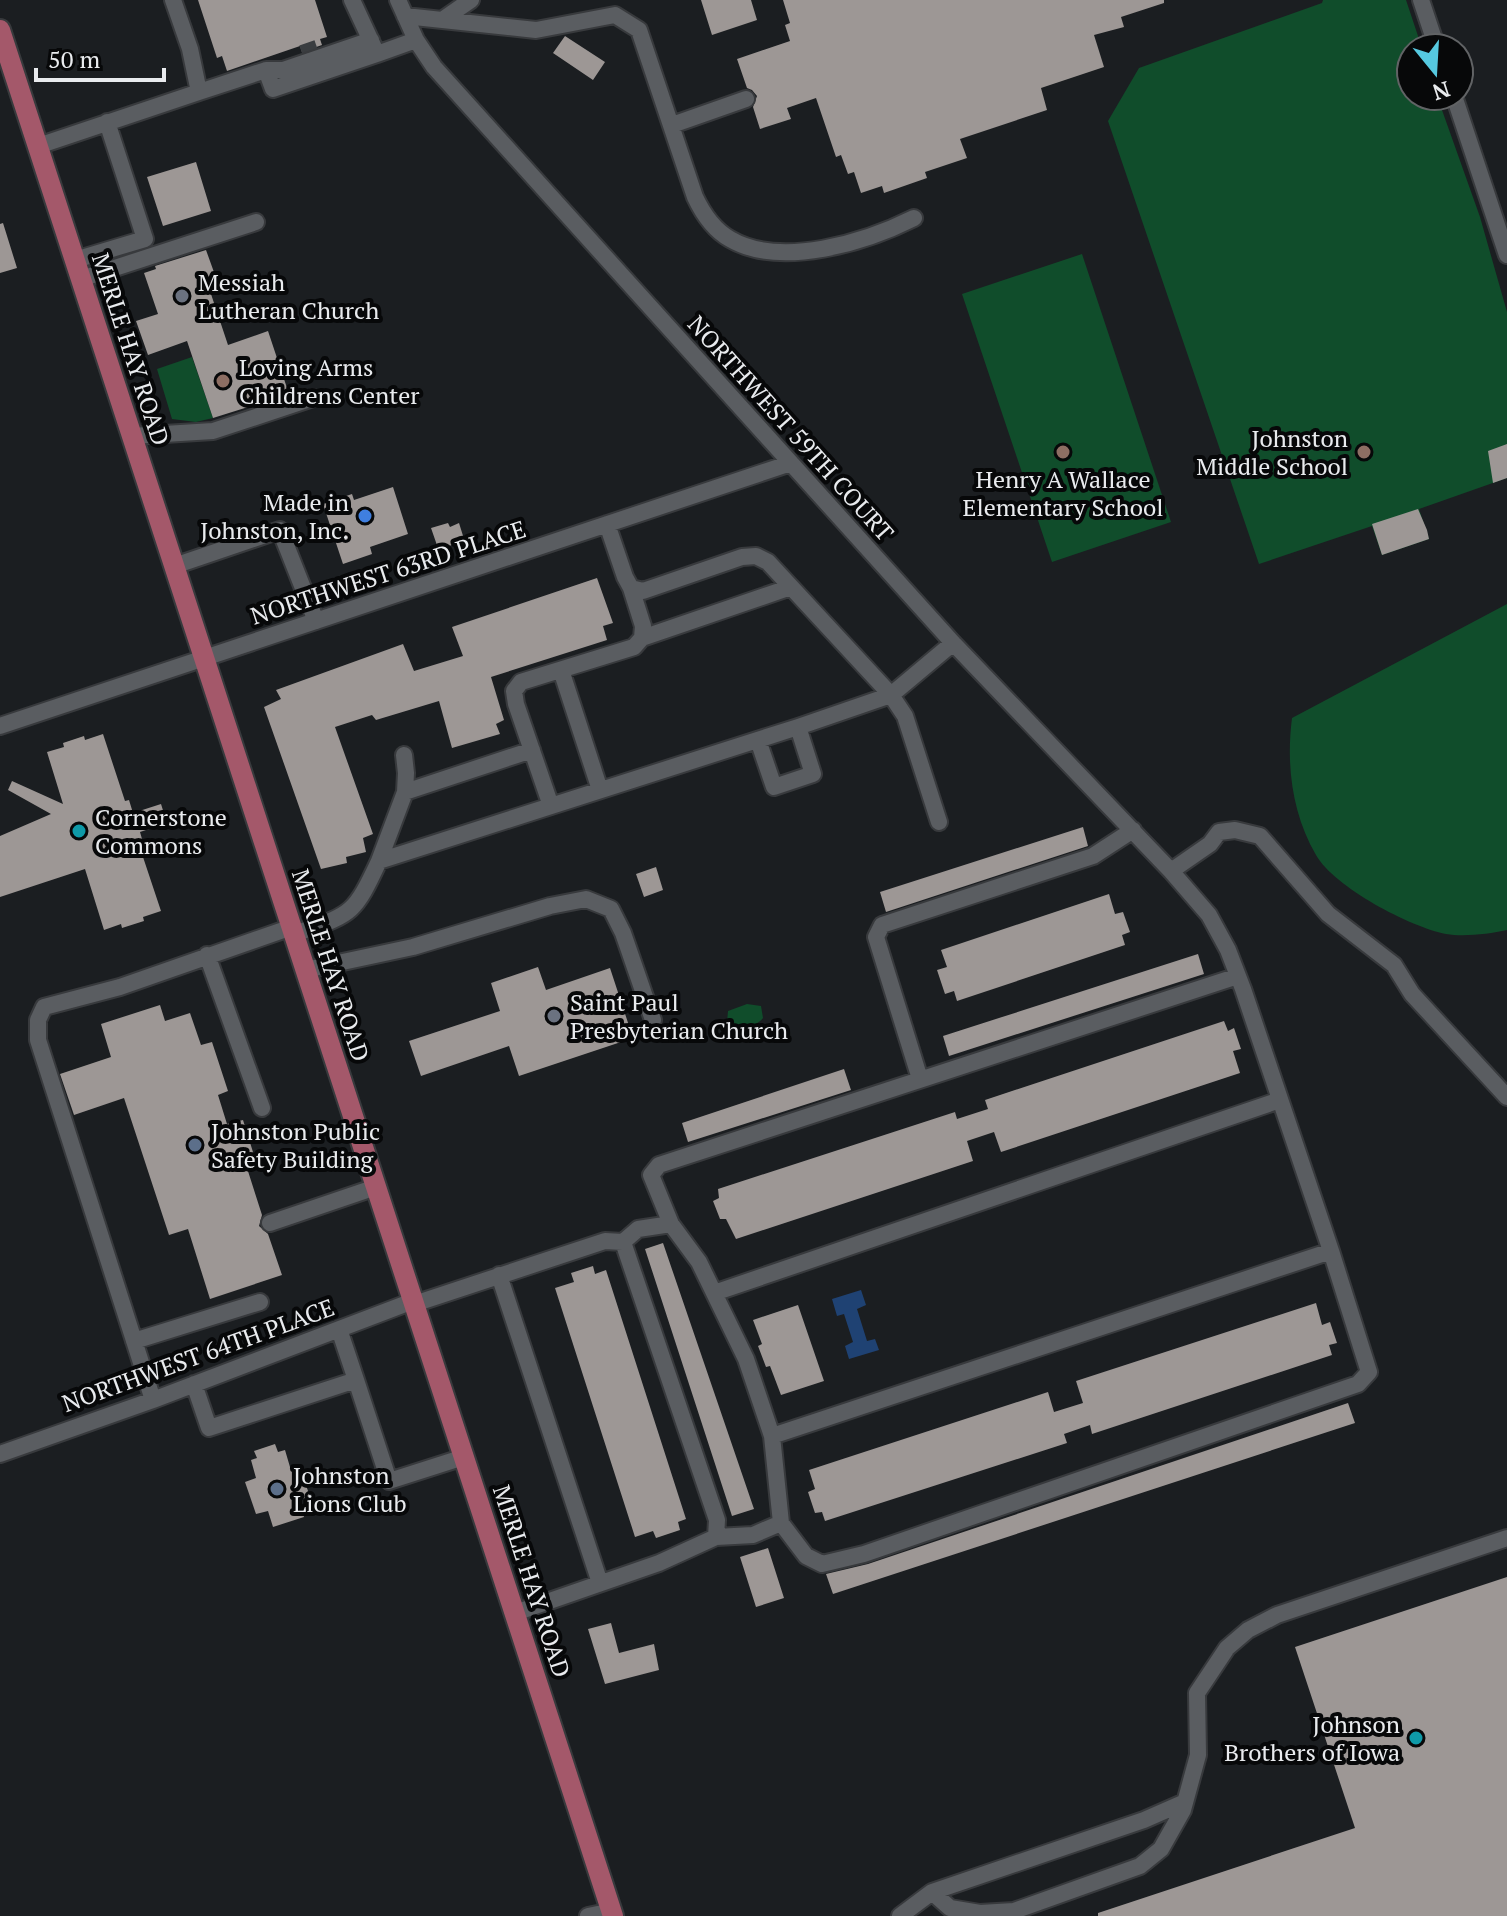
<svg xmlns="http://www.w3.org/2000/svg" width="1507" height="1916" font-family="'PT Serif',serif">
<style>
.green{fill:#104d2b}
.water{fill:#1f4273}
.building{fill:#9d9795}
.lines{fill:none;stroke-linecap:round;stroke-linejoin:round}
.minor-tunnel{stroke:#3a3d40;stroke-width:16;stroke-dasharray:16 8;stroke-linecap:butt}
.minor-casing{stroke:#383a3d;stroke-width:20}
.major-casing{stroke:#383a3d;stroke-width:24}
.minor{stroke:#5a5d61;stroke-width:16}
.major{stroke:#a4586a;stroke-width:20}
.worship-dot{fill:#6b7280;stroke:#070809;stroke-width:3}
.education-dot{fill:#8d6e63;stroke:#070809;stroke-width:3}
.shop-dot{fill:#3f7fe0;stroke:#070809;stroke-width:3}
.culture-dot{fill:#0f9aa8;stroke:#070809;stroke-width:3}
.service-dot{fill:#5c6f8a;stroke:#070809;stroke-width:3}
.labels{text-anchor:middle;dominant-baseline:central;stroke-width:8;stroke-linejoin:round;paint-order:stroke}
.poi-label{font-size:24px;fill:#e9ebee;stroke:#070809;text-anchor:start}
.street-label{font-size:24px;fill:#e9ebee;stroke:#070809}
</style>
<rect width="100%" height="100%" fill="#1b1e21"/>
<path class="green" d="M1323,0H1406L1422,48H1411V96H1437L1480,217L1507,312V478L1419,509L1429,539L1382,555L1372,526L1259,564L1108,121L1139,68L1322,3Z
M1082,254L1171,522L1052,562L962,294Z
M192,357L213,418L196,422L172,419L157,369Z
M1507,604V930C1489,934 1464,937 1446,934C1410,927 1334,887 1316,855C1292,814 1286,765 1292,718Z
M747,1004L761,1006L763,1018C755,1028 737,1031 727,1023L728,1011Z"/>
<path class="water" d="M861,1290L866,1305L857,1309L867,1341L875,1339L879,1350L849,1359L845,1346L853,1342L844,1314L837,1316L832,1299Z"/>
<path class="building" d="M198,0H315L327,37L320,39L322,45L302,52L300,46L227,71L222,56L217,58Z
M701,0H751L757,20L712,35Z
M783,0H1164V3L1121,17L1124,27L1094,35L1104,67L1041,88L1047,110L960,139L967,158L925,172L927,178L884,193L882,186L861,193L854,172L848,174L841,155L836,157L816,98L787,108L791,119L760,129L753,107L757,96L752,90L747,88L737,59L790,41L785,25L790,23Z
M565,36L605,62L593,80L553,53Z
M196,162L211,211L163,226L147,177Z
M3,223L17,268L0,273V224Z
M206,250L215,275L219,274L223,286L210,291L228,345L268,331L289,394L213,418L187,341L148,355L136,321L158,314L144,273L156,269L155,266Z
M1507,444V478L1493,483L1488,451Z
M393,487L408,534L370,547L372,554L343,564L323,504L352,494L354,500Z
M1418,509L1427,530L1429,539L1382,555L1372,524Z
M448,523L450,527L459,523L464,539L439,551L431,528Z
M597,578L613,623L603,626L607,640L491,677L504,720L496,724L500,734L452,748L439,701L376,720L372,715L335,727L373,834L363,838L366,852L346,857L347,863L321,869L264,707L281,699L276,690L403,644L414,671L463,656L452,627Z
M103,734L125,801L129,800L133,813L161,804L167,823L140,832L144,846L140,848L161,911L143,917L144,921L122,928L121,924L104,930L85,869L0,897V836L51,814L8,790L12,781L63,804L47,752L64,747L63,743L84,736L85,740Z
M1083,827L1088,846L886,912L880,892Z
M656,867L663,890L644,897L636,874Z
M1109,894L1115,914L1123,912L1130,932L1122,935L1125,945L957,1001L954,991L945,994L937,970L947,967L941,950Z
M1198,954L1204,974L949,1056L943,1036Z
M538,967L546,990L610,968L633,1038L519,1076L509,1046L421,1076L409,1041L500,1011L491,983Z
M160,1005L165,1021L190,1013L201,1045L212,1042L228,1091L218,1095L227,1124L243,1120L257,1165L247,1168L262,1215L259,1226L268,1234L282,1275L210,1299L188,1229L169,1235L124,1098L74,1115L60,1074L111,1057L101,1024Z
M1224,1021L1228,1031L1234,1028L1241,1049L1233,1051L1240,1073L1001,1152L994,1132L967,1141L973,1161L736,1239L726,1219H720L713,1201L719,1198L718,1189L955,1112L957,1119L988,1109L985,1100Z
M844,1069L851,1090L688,1142L682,1123Z
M663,1243L754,1509L732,1516L645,1249Z
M593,1266L595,1274L606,1270L686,1519L678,1522L680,1530L656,1538L653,1531L635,1537L555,1288L574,1282L571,1273Z
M1316,1303L1322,1325L1330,1322L1337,1343L1329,1345L1332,1355L1092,1434L1090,1425L1064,1434L1067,1443L825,1521L822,1512L815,1513L808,1492L815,1489L809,1470L1048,1392L1054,1412L1083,1403L1076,1381Z
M798,1305L824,1381L781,1395L770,1366L766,1367L758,1346L762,1344L753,1320Z
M1348,1403L1355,1423L833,1594L826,1574L868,1564Z
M275,1444L278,1452L285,1450L290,1467L299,1464L310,1497L299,1500L304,1517L273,1527L268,1511L256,1514L245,1482L256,1478L251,1460L257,1458L254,1451Z
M768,1548L784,1598L756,1607L740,1557Z
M1507,1577V1916H1098V1913L1355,1828L1295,1647Z
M611,1623L619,1653L654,1644L659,1670L605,1684L588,1629Z"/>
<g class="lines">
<path class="minor-tunnel" d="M302,53L322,46"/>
<g class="minor-casing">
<path id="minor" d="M352,0L377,54L416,40
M398,0L416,40L434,67L953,643L1171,871L1209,915L1228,950L1243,989L1331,1251L772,1436
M1421,0L1437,48
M405,16L536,30L615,15L639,30L695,197C703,214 714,230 730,239C781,269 866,242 914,218
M445,18L471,0
M266,70H283L371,40
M199,92L266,70L273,89L377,54
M1454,96L1507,255
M672,125L746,99
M38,146L199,92L190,49L173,0
M75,260L145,239L107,122
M81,279L256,222
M132,436L213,431L313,398
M607,524L625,577L631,588L643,591L742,557L756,556L768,562L891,695L905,716L939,822
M174,566L280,530L316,621
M642,638L791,587
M561,670L600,790
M0,726L791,463
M758,740L774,787L813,774L798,727
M404,755L406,773L405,792
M551,806L516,704L514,691L521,682L634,647L642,638L643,626L631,588
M379,861L405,792L532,750
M1171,871L1210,844L1219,832L1235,830L1260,836L1328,914L1394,965L1412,994L1507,1097
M294,934C351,914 353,917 379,861L798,727L891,695L953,643
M207,955L262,1108
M305,970L413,947L550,906L586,899L611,909L623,933L653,1020
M920,1079L876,937L882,925L1093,856L1133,830
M270,1223L376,1187
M671,1224L651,1175L659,1165L1238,976
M623,1242L638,1229L671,1224L699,1262L746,1359L772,1436L781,1523L753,1535L716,1537
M499,1275L600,1583
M714,1293L1280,1100
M414,1304L605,1241L623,1242L717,1520L716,1537L659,1563L515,1613
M134,1341L260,1302
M356,1380L389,1481L464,1457
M194,1384L209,1428L356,1380L339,1329
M153,1400L38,1040V1020L44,1007L120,987L292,927
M0,1454L153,1400L413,1301
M781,1523L806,1556L822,1564L864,1554L1358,1384L1369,1372L1331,1251
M932,1892L1144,1820L1185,1802
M588,1916L612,1911
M900,1916L932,1892L950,1908L980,1913L1014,1911L1140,1866L1161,1849L1183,1810L1198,1755L1197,1693L1227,1648L1248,1630L1277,1615L1507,1538"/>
</g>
<g class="major-casing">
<path id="major" d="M0,30L613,1916"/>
</g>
<use href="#minor" class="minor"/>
<use href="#major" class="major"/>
</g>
<g class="worship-dot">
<circle cx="182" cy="296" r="8"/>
<circle cx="554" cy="1016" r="8"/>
</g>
<g class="education-dot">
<circle cx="223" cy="381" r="8"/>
<circle cx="1063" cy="452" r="8"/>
<circle cx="1364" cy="452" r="8"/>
</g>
<circle class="shop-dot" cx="365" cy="516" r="8"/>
<g class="culture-dot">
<circle cx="79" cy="831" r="8"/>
<circle cx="1416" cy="1738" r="8"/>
</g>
<g class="service-dot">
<circle cx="195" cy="1145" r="8"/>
<circle cx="277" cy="1489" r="8"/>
</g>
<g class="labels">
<g class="poi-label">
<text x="198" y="282">Messiah<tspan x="198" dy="28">Lutheran Church</tspan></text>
<text x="239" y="367">Loving Arms<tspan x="239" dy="28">Childrens Center</tspan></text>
<text x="1348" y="438" text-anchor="end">Johnston<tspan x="1348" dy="28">Middle School</tspan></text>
<text x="1063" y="479" text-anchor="middle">Henry A Wallace<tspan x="1063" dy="28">Elementary School</tspan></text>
<text x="349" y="502" text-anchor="end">Made in<tspan x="349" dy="28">Johnston, Inc.</tspan></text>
<text x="95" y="817">Cornerstone<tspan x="95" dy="28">Commons</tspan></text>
<text x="570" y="1002">Saint Paul<tspan x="570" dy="28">Presbyterian Church</tspan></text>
<text x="211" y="1131">Johnston Public<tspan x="211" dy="28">Safety Building</tspan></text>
<text x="293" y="1475">Johnston<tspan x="293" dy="28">Lions Club</tspan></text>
<text x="1400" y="1724" text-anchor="end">Johnson<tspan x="1400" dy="28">Brothers of Iowa</tspan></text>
</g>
<g class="street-label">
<text transform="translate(131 349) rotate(72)">MERLE HAY ROAD</text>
<text transform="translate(791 428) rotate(48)">NORTHWEST 59TH COURT</text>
<text transform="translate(388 572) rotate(-18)">NORTHWEST 63RD PLACE</text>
<text transform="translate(331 965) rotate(72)">MERLE HAY ROAD</text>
<text transform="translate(198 1355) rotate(-20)">NORTHWEST 64TH PLACE</text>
<text transform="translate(532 1581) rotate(72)">MERLE HAY ROAD</text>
</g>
</g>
<g transform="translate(1435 72) rotate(162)"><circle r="38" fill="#070809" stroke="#616365" stroke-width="2"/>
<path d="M0-6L14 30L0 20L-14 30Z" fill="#56c9e0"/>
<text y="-12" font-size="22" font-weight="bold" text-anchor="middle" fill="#e9ebee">N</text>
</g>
<path d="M36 68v12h128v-12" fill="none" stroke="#e9ebee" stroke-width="4"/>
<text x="48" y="68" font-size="24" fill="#e9ebee" stroke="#070809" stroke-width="6" paint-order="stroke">50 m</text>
</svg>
